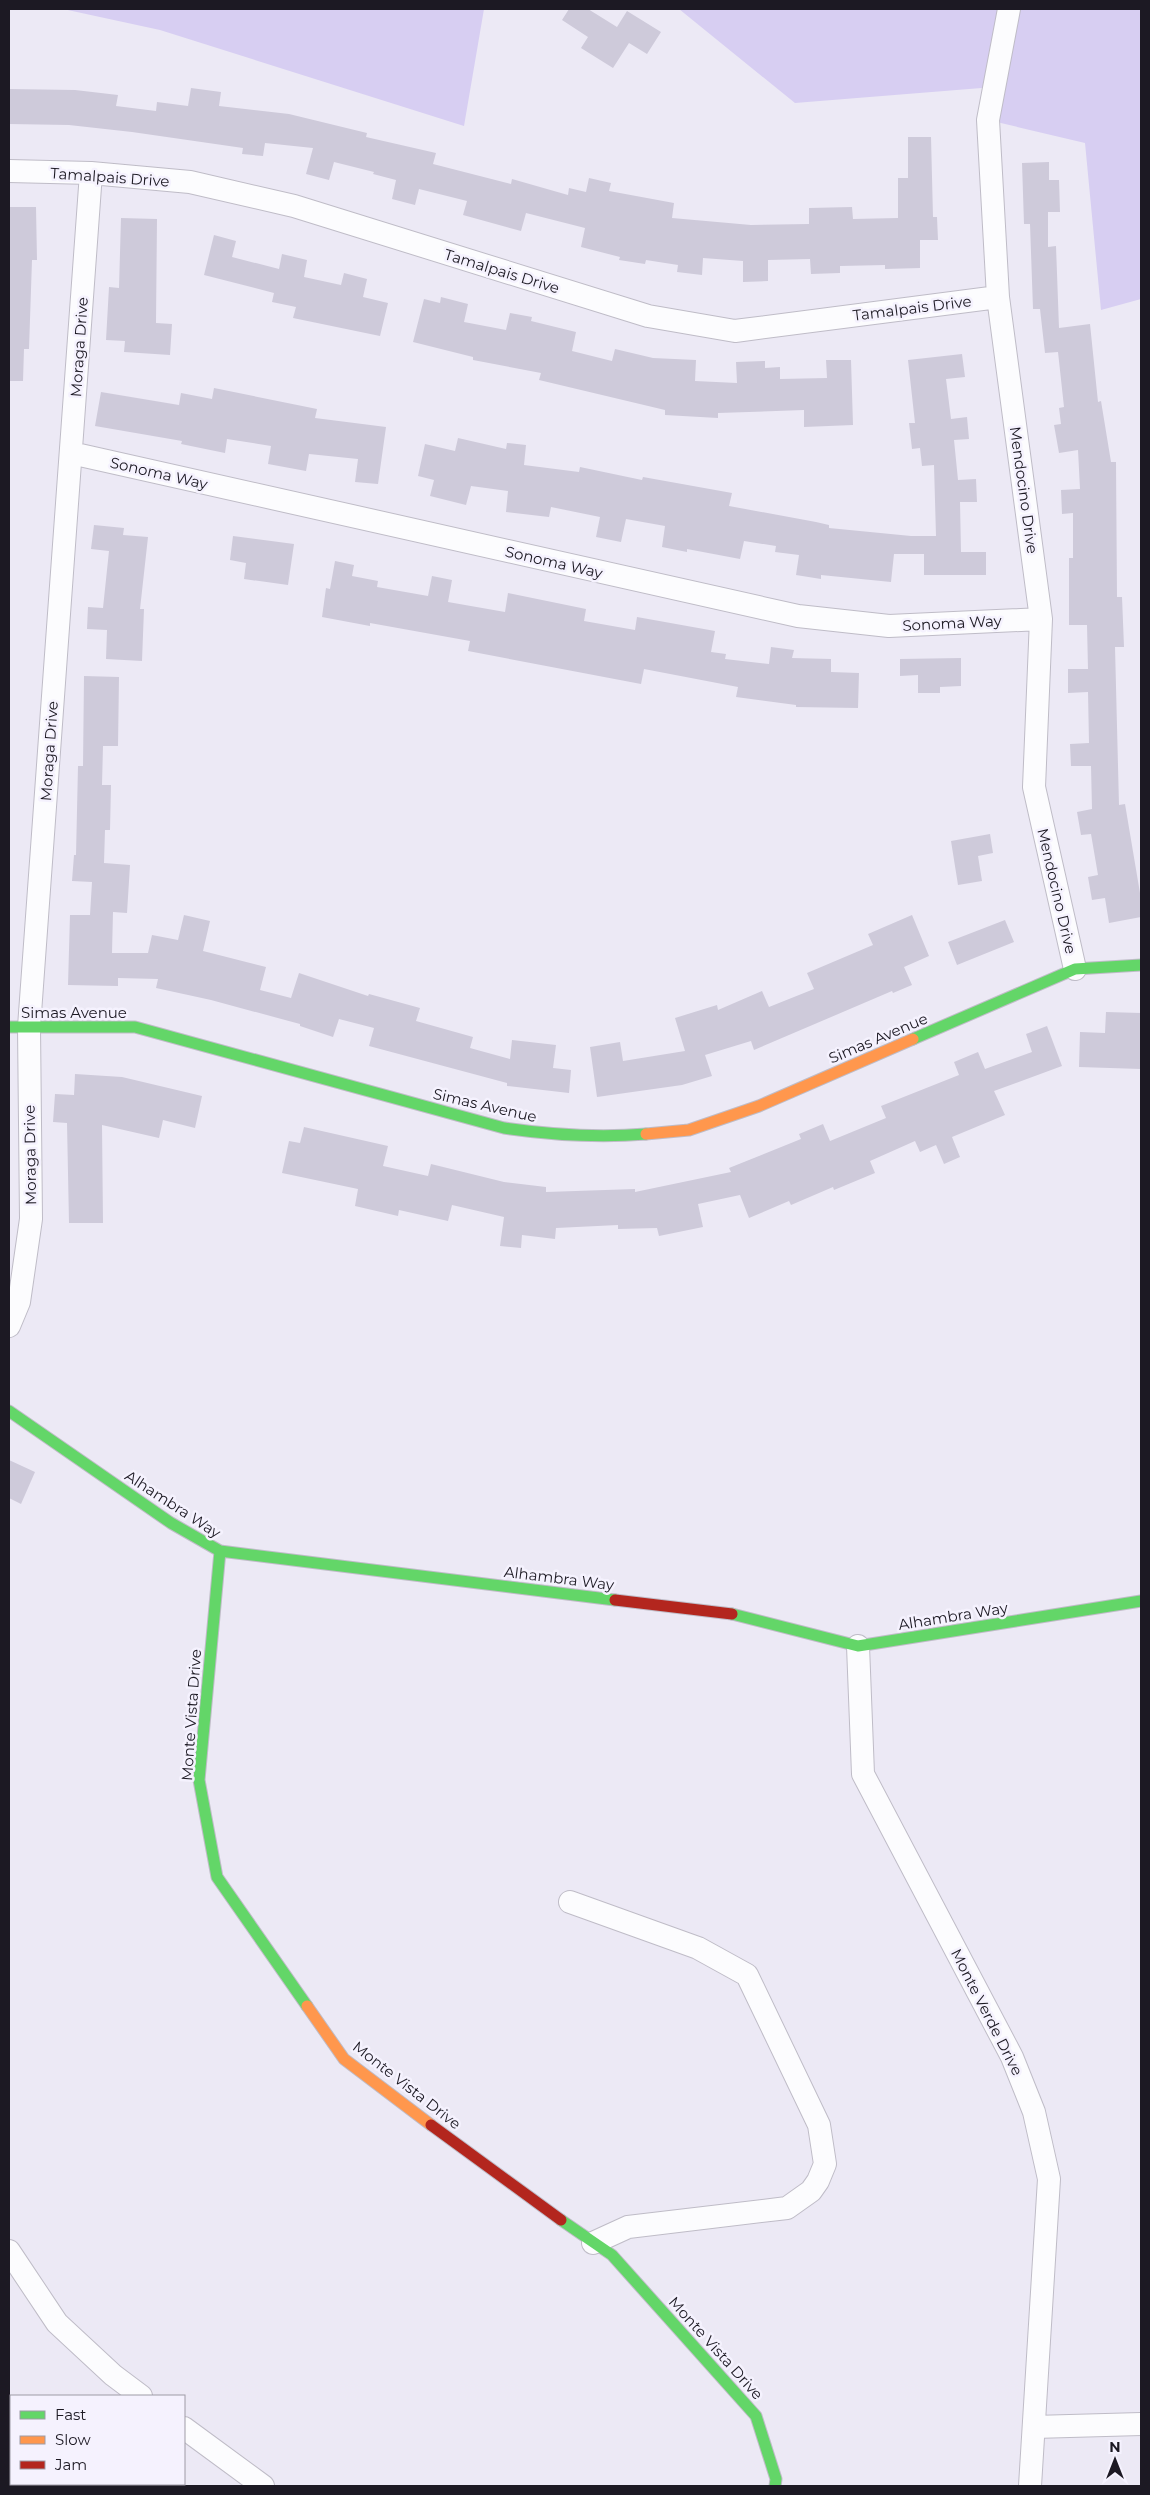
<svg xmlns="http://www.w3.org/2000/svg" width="1150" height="2495" font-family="Montserrat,sans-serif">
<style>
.green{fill:#d7cef2}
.building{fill:#cecada}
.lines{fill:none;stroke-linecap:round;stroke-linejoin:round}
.street-casing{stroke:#bfbcc7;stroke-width:24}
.fast-casing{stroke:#bfbcc7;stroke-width:13}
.slow-casing{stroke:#bfbcc7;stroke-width:13}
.jam-casing{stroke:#bfbcc7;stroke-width:13}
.street{stroke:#fcfcfe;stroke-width:22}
.fast{stroke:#63d668;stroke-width:11}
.slow{stroke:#ff974d;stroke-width:11}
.jam{stroke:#b3261e;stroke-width:11}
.labels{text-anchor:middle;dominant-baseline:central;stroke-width:5;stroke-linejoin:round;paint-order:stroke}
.street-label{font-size:15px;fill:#1c1923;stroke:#f5f2fe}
</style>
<rect width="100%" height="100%" fill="#ece9f5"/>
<path class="green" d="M63,9H484L464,126L160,30Z
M679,9H1141V299L1101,310L1085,143L988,120L994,87L795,103Z"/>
<path class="building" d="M569,9H588L617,27L627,11L661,32L647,54L629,43L613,68L581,48L588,37L562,20Z
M191,88L221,92L219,106L289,114L367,133L366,137L436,153L433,164L511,184L512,179L568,195L569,188L586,192L589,178L611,183L609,191L674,203L672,218L751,225L809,224V208L852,207L853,219L898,218V178H908V137H931L933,217H937L938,240H920V268L885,269V265L840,266V273L811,274L810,259L768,260V281L743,282V261L703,258L702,275L677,272L678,265L646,260L645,264L619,260L620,257L581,247L585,228L526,213L521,231L463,215L467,201L419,189L415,205L392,199L396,180L373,174L374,172L334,162L329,180L306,174L313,148L265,143L263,156L242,154L243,148L132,132L69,125L9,124V89L75,90L118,95L116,106L156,111L157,102L188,106Z
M1049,162V180H1059L1060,212H1048V247L1056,246L1059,328L1090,324L1098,402L1101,401L1111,462H1116L1117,597H1122L1124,647H1115L1119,805L1125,804L1141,899V917L1109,923L1105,898L1092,900L1088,877L1098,875L1091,834L1081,835L1077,812L1092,809L1091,766H1071L1070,744L1089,743L1088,692L1068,693V669H1088L1087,625H1069V558H1073V513L1062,514L1061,490L1080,489L1078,450L1059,453L1054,425L1061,424L1059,408L1064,407L1058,352L1045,353L1040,309H1033L1030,224H1024L1022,163Z
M9,207H36L37,260H32L29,349H24L23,381H9Z
M121,218L157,219L156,323L172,324L170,355L124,352L125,341L106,340L109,287L119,288Z
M214,235L236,241L232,257L279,269L282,254L307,260L304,277L341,285L344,273L367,279L363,297L388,303L380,336L293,318L296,307L272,302L274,293L204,275Z
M441,297L468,304L464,322L506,330L510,313L532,317L531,321L576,332L572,351L612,361L615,349L653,358L696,360L695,381L737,383L736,362L765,361V368L780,367V379L827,378L826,360H851L853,425L804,427V410L718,413V418L665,415V410L539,380L541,373L473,360V357L413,342L424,299L440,303Z
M962,354L965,377L946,379L951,419L967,417L969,439L954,440L958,480L976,479L977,502H960L961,552H986V575H924V554H894L891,582L821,575V579L796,575L799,555L775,552L776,546L744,541L740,559L687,549V552L662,547L665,526L626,519L621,542L596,537L600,517L551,507L549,517L506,512L508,491L471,486L466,505L430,496L434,480L418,476L425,444L455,451L458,438L506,449L507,443L526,445L524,465L579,472L580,467L642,480L643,477L732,493L729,506L816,522L829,525V528L911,536H936L934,465L922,466L920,448L912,449L909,423H915L908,360Z
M214,388L317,409L315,418L386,427L378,484L355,482L358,459L309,454L306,471L268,464L271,446L227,439L225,453L181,444L182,441L95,426L101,392L179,405L181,393L212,399Z
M94,525L124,528L123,535L148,537L140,609H144L142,661L106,659L107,630L87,629L88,607L103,608L109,551L91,549Z
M233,536L294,544L288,585L244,579L246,563L230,560Z
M335,561L354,565L352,576L378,581L377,587L428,596L432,576L452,580L448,602L505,612L508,593L586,609L584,621L635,630L637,617L715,631L711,652L726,654L725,659L769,664L771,647L794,650L792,658L831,659V672L859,673L858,708L796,707V705L736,697L738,687L644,669L641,684L468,651L470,641L370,623V626L322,617L326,588L330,589Z
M961,658V686L940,687V693H918V675L900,676V659Z
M84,676L119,677L118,746H103L102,785H111L110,830H105L104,863L130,865L127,913L113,912L112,953H148L152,935L178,940L184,915L210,921L203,951L266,967L260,990L291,998L299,973L368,996L369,994L420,1008L416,1021L473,1037L470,1048L510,1059L512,1040L556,1045L553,1068L571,1070L569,1093L507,1086V1083L369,1046L374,1028L339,1019L333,1037L300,1026V1024L211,1000L156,988L158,979L118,978V986L68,985L70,915H90L92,882L72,881L74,855H76L78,766H83Z
M990,834L993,853L978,856L982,881L958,885L951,841Z
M912,915L929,956L904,967L912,985L893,993L892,991L754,1050L751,1041L705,1055L712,1076L682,1085L597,1097L590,1047L620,1042L623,1061L685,1051L675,1018L717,1005L718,1010L762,991L769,1007L814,989L807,973L873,945L868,934Z
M1005,920L1014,942L957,965L948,942Z
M1106,1012L1141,1013V1069L1079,1067L1080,1032L1105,1033Z
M1047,1026L1062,1066L994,1091L1005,1115L952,1137L960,1157L944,1164L936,1145L920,1152L915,1141L870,1161L875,1173L834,1190L833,1187L791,1205L789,1201L749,1218L740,1195L698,1204L703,1227L659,1236L657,1228L618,1229V1225L556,1228L555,1239L522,1235L521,1248L500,1246L504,1217L452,1205L448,1221L399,1210L398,1216L355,1206L358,1189L282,1173L289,1141L300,1143L304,1127L388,1146L383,1166L428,1176L431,1164L504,1182L546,1187V1192L635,1189V1192L731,1172L729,1168L801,1139L799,1134L823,1124L830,1141L886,1118L881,1106L959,1075L954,1062L978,1052L985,1069L1032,1052L1026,1034Z
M75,1074L122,1077L202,1096L195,1128L163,1120L159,1138L102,1125L103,1223H69L67,1123L53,1122L55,1094L74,1095Z
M9,1460L35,1472L21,1504L9,1498Z"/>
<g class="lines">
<g class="street-casing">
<path id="street" d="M1009,9L988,120L998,297L1041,619L1034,787L1075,969
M9,171L91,173L190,182L294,206L648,316L735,331L998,297
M71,453L798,616L889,626L1041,619
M9,1326L19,1302L31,1219L29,1027L91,173
M858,1646L863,1774L1012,2057L1034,2112L1049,2179L1030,2486
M570,1902L698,1948L747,1975L819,2125L825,2164L818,2181L811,2191L787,2208L628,2227L593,2243
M9,2251L57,2323L113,2375L141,2396
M1034,2427L1141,2424
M184,2428L263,2486"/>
</g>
<g class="fast-casing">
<path id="fast" d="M9,1027H135L504,1128C552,1135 597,1138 646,1134
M913,1039L1075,969L1141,965
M9,1411L171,1523L220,1551L615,1600
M220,1551L199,1780L217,1877L307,2006
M732,1614L858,1646L1141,1601
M561,2220L612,2255L756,2416L776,2479L775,2486"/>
</g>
<g class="slow-casing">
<path id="slow" d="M646,1134L689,1130L759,1106L913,1039
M307,2006L344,2059L431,2125"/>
</g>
<g class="jam-casing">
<path id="jam" d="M615,1600L732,1614
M431,2125L561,2220"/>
</g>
<use href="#street" class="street"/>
<use href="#fast" class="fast"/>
<use href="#slow" class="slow"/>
<use href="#jam" class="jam"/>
</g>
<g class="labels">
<g class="street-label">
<text transform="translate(110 177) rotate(4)">Tamalpais Drive</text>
<text transform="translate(502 271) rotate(17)">Tamalpais Drive</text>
<text transform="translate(912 308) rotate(-7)">Tamalpais Drive</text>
<text transform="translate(79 347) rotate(-86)">Moraga Drive</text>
<text transform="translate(159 473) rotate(13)">Sonoma Way</text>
<text transform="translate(1024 490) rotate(82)">Mendocino Drive</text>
<text transform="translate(554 562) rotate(13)">Sonoma Way</text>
<text transform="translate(952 623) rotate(-3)">Sonoma Way</text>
<text transform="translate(49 751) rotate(-86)">Moraga Drive</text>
<text transform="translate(1057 891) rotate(77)">Mendocino Drive</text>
<text x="74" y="1012">Simas Avenue</text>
<text transform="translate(878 1038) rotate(-23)">Simas Avenue</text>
<text transform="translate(485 1105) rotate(13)">Simas Avenue</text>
<text transform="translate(30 1155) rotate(-91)">Moraga Drive</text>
<text transform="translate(173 1504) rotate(33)">Alhambra Way</text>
<text transform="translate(559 1578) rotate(7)">Alhambra Way</text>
<text transform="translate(953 1616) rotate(-9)">Alhambra Way</text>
<text transform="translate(191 1715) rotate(-86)">Monte Vista Drive</text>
<text transform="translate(987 2012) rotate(63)">Monte Verde Drive</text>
<text transform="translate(407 2085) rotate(38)">Monte Vista Drive</text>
<text transform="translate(716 2348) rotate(48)">Monte Vista Drive</text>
</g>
</g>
<rect width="1150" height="2495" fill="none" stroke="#1c1923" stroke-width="20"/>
<rect x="10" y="2395" width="175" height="90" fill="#f5f2fe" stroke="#9e9ba6"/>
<rect x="20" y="2411" width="25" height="8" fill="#63d668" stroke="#9e9ba6"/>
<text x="55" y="2420" font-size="15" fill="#1c1923">Fast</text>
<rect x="20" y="2436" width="25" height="8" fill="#ff974d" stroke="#9e9ba6"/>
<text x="55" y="2445" font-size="15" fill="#1c1923">Slow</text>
<rect x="20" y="2461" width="25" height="8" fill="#b3261e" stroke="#9e9ba6"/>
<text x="55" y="2470" font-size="15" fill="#1c1923">Jam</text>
<g transform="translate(1115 2460)" stroke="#f5f2fe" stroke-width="4" paint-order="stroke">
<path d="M0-4L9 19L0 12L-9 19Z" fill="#1c1923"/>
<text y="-8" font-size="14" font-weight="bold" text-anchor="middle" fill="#1c1923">N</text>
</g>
</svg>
